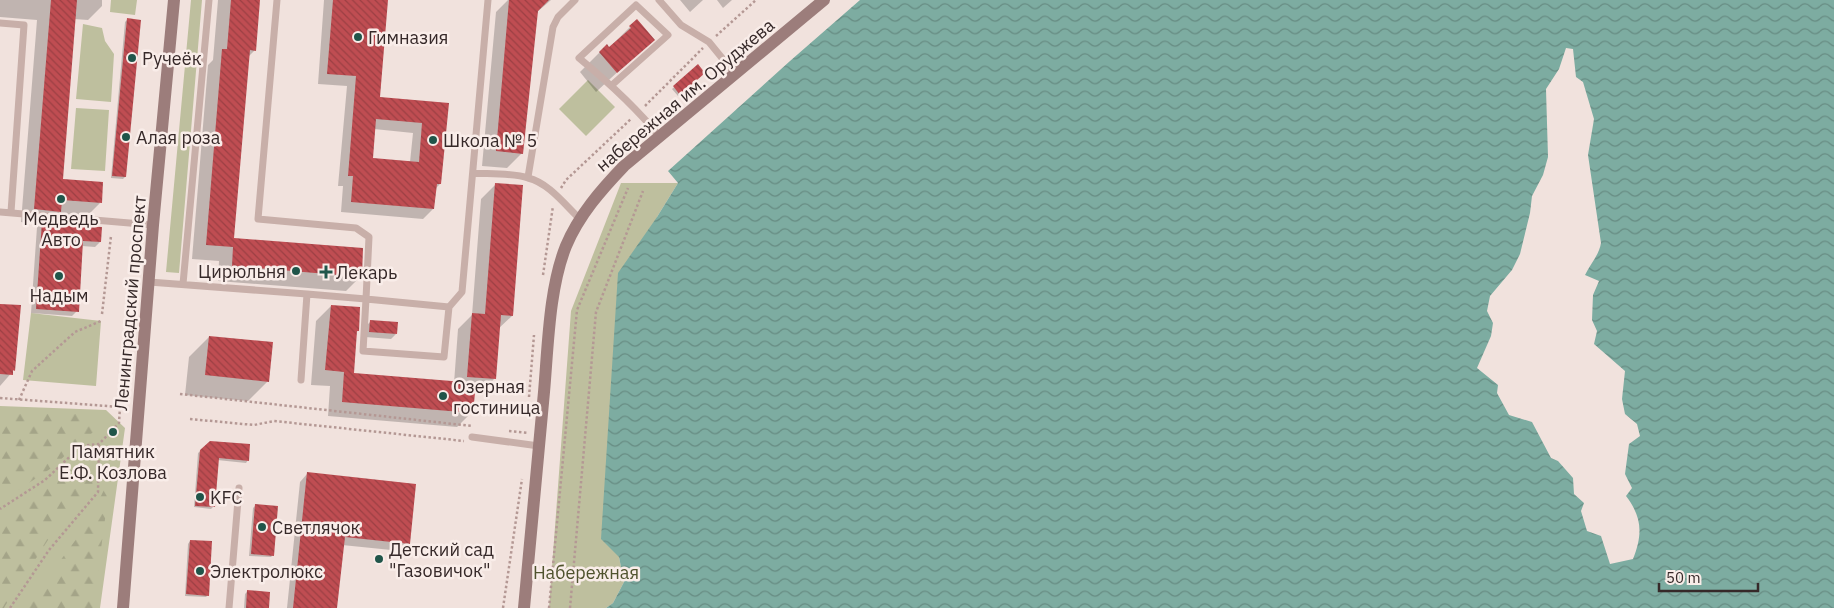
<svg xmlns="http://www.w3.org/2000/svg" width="1834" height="608" font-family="'IBM Plex Sans',sans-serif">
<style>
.green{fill:#bebf9e}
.forest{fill:url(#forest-firs)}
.water{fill:url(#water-waves);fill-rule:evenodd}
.shadow{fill:#0003;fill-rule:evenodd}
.building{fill:url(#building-back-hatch);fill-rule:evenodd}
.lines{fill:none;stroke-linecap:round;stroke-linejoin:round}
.path{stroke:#b49894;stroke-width:2.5;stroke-dasharray:2.5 2.5;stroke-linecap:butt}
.lane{stroke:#c8afa9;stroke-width:7}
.secondary{stroke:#9c7d7b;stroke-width:12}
.poi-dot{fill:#20554a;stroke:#f9ede9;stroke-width:2}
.labels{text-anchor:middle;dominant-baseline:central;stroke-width:5;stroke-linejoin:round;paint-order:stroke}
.poi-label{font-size:18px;fill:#362929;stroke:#f9ede9;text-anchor:start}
.street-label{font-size:18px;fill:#362929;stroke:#f9ede9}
.park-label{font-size:18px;fill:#50532e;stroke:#f9ede9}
</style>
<defs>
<pattern id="forest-firs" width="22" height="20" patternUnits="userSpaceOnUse" patternTransform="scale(1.25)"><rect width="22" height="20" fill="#bebf9e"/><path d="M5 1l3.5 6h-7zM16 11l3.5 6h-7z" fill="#a4a488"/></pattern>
<pattern id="water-waves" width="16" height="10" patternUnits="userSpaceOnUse" patternTransform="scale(1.25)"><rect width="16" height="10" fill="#7daca1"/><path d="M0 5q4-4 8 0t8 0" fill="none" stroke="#678c83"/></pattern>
<pattern id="building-back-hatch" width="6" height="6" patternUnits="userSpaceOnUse" patternTransform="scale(1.25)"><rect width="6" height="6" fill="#bf4d52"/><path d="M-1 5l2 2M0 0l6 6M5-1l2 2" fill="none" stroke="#9c4044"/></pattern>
</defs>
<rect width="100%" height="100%" fill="#f1e2dd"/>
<path class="green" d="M111,0H137L135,15L110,12Z
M191,0H202L179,273L166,272Z
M83,24L102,28L105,41L114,54L111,102L76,99Z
M588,80L615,107L586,136L559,109Z
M76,108L109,110L105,171L71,169Z
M621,183H678L657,217L619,557L624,582L613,603L606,608H549L571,311Z
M31,313L101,321L96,386L23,380Z
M0,406L106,410L125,428L100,608H0Z"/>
<path class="forest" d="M0,414H96L95,431L78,443L53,467L0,502Z
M116,438L93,608H25L86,526L104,490L105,449Z
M96,452L92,489L48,540L5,606L4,608H0V522Z"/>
<path class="water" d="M860,0H1834V608H606L613,603L624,582L619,557L601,539L618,273L657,217L678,183L668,171L790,61ZM1566,48L1573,49L1576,77L1583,82L1594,119L1588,155L1601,243C1599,255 1591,263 1585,275L1599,281L1593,295L1592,320L1597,331L1594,344L1625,371L1622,399L1625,414L1637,424L1640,436L1629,444L1625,474L1632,488L1626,496C1642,517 1643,534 1633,559L1610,564L1601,536L1587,531L1581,511L1584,503L1574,494L1573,478L1558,461L1551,458L1532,422L1509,415L1497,393L1498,385L1477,368L1491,336L1493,323L1487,311L1490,296L1512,270L1520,254L1530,213L1532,196L1543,175L1548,157L1546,89L1559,69Z"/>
<path class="shadow" d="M0,0H102V6L88,20L74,19L62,180L100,203L86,217L56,215L48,223L100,242L95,247L82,246L77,311L72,316L31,313L37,227L39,225L21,222L37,20L0,17Z
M218,0H258L255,50L248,57L233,239L361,276L346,291L218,281L219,261L192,259L208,65L213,60Z
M324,0H387L379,98L447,104L440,184L435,189L433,209L423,219L341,212L343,186H338L347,86L318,84ZM374,129L413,133L410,162L371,159Z
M508,0H551L536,13L522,153L507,168L482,166L496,12Z
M680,0H703L690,12Z
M717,0H732L723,8Z
M127,20L125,177L123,179L111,178L125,22Z
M630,27L653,39L596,92L580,72L600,52L609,48Z
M698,66L704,73L678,96L672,89Z
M496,184L512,316L498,329L494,379L480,394L473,393L472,412L457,427L328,416L330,386L311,385L316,321L331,306L358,331L356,332L353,374L454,383L458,329L472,315L481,199Z
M0,305L14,370L0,386Z
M371,321L396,334L391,339L365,337L366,326Z
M209,337L268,381L248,401L185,395L189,357Z
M211,442L248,460L246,463L217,460L213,507L211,509L194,507L198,453Z
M307,474L409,543L401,551L342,545L336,608H287L300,482Z
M255,506L273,555L271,557L249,556L253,508Z
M190,541L208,595L206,597L185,596L188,544Z
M247,592L268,608H244L245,594Z"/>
<path class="building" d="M51,0H77L63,179L103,182L102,203L62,200L61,212L34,209Z
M231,0H260L256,51L250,50L234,238L363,248L362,277L232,266L233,247L206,245L222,49H227Z
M333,0H388L380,97L449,103L441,184H437L434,209L351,202L353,176H348L356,76L327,74ZM376,119L422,123L419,162L373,158Z
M509,0H549L538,11L523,154L496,151Z
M127,18L141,20L126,177L112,176Z
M637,19L655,40L617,73L599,52L607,44L609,47L631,28L629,26Z
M698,64L705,73L680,95L673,86Z
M495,183L523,185L513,316L501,315L496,379L467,377L472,313L485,314Z
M42,221L60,222V225L102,227L101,242L83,241L79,312L36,309Z
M0,304L21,305L15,371L13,370V375L0,374Z
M331,305L360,307L359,331H357L354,373L476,383L473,413L342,402L344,372L325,370Z
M370,320L398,322L397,334L369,332Z
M209,336L273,342L269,382L205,375Z
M210,441L250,444L249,461L219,458L215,507L195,506L200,450Z
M307,472L416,484L410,544L345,537L337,608H293Z
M255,504L278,506L274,556L251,554Z
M190,540L212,541L209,596L186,594Z
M247,590L270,592L269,608H246Z"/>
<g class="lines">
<path class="path" d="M716,36L756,0
M645,106L703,48
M561,188L566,180L632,118
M543,275L553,206
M102,314L111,236
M180,394L472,426
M529,397L534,335
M0,398L120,407L119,423L99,444L81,446L45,480L0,509
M19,400L32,371L75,332L101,321
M190,419L254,425L274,421L464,441
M509,431L528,433
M10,608L49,550L98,492L99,444
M503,608L522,479
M549,608L577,310L628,188
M570,608L596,312L643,191"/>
<path class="lane" d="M277,0L258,219L356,228L369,237L366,299L449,307
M659,0L681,25L709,42L735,74
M0,23L24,25L11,212
M612,85L668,35L636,5L579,58C608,82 635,106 659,136
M473,173C489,174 514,173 528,178C549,183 565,205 580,219
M528,177L553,27L558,17L575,0
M0,212L153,225
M149,282L307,294
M183,284L209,0
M301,380L307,294L366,299L363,351L444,357L449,307L462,292L488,0
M472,437L539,446
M229,608L239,488"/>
<path class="secondary" d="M123,608L153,225L174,0
M524,608C531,536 537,464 544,392C548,347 549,288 566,246C579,215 601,190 624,166L824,0"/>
</g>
<g class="poi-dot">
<circle cx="358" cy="37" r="5"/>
<circle cx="132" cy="58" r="5"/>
<circle cx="126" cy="137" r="5"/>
<circle cx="433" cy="140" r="5"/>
<circle cx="61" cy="199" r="5"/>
<circle cx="296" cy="271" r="5"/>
<path d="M323.5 264.5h5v5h5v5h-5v5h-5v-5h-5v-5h5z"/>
<circle cx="59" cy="276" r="5"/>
<circle cx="443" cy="396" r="5"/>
<circle cx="113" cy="432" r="5"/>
<circle cx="200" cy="497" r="5"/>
<circle cx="262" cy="527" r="5"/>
<circle cx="379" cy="559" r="5"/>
<circle cx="200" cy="571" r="5"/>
</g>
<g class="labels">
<g class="poi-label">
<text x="368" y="37">Гимназия</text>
<text x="142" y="58">Ручеёк</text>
<text x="136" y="137">Алая роза</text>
<text x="443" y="140">Школа № 5</text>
<text x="61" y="218" text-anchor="middle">Медведь<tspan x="61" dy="21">Авто</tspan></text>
<text x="286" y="271" text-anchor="end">Цирюльня</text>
<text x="336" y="272">Лекарь</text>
<text x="59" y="295" text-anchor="middle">Надым</text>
<text x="453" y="386">Озерная<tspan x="453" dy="21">гостиница</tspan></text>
<text x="113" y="451" text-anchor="middle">Памятник<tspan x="113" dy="21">Е.Ф. Козлова</tspan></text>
<text x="210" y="497">KFC</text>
<text x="272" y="527">Светлячок</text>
<text x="389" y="549">Детский сад<tspan x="389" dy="21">"Газовичок"</tspan></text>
<text x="210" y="571">Электролюкс</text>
</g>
<g class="street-label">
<text transform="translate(685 95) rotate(-40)">набережная им. Оруджева</text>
<text transform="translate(130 303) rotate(-85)">Ленинградский проспект</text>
</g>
<g class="park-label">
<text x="586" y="572">Набережная</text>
</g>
</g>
<path d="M1659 583v8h99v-8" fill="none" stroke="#362929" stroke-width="2.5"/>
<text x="1666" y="583" font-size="15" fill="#362929" stroke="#f9ede9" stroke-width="4" paint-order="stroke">50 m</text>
</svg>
